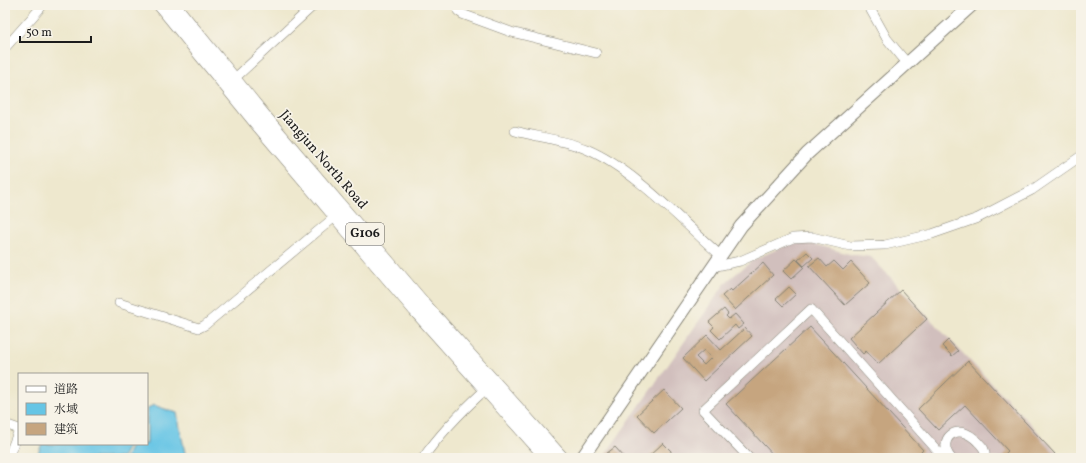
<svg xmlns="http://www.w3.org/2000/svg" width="1086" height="463" font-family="Vollkorn,'Noto Serif SC',serif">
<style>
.industrial{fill:#d1bfbd}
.water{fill:#66c5e5;stroke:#417080}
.building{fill:#c6a57f;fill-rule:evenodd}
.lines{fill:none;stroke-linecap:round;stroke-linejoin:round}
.minor-casing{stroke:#858275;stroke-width:10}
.major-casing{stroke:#858275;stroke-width:14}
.highway-casing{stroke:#858275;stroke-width:14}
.minor{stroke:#fff;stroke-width:9}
.major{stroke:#fff;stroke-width:12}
.highway{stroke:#fff;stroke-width:13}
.labels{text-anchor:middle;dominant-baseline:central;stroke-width:3.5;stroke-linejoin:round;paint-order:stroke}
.shield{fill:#f7f3e8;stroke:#5e5c59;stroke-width:1}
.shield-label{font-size:13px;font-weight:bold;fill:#1c1c1c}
.street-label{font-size:14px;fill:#1c1c1c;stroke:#f7f3e8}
</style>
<rect width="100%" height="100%" fill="#f7f3e8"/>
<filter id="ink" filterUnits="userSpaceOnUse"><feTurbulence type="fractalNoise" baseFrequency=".025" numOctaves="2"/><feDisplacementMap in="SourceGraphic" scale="8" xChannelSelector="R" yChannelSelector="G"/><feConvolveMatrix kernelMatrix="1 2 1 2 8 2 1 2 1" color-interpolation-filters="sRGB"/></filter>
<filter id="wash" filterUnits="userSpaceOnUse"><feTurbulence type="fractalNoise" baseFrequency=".012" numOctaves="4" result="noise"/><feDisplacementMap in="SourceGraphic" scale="16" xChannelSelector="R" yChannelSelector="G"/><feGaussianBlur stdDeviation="0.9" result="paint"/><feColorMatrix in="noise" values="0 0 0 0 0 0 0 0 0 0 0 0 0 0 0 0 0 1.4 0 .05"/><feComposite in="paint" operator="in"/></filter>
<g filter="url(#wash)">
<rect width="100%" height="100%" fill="#eee8ce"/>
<path class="industrial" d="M808,242L849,254L871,257L1063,458H608L605,455L727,281L753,260L791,243Z"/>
<path class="water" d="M153,405L177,413L186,458H125L132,444H147V410Z
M42,444H129L122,458H36Z"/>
<g id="blocks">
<path class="building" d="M807,252L813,258L804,266L798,260Z
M819,258L827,267L834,261L843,270L851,262L870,283L845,305L809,266Z
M796,259L804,267L791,279L783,271Z
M763,263L773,275L735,310L722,296L730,289L732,291Z
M789,287L796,294L783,306L776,299Z
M901,290L927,319L878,364L866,351L863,354L849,338Z
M724,309L728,314L726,316L729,319L735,314L744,324L738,329L735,325L720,339L711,330L714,327L709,322Z
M810,327L923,450L915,458H776L726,404Z
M745,328L752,336L704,381L683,358L707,335L721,350ZM704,350L711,358L704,365L696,357Z
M948,340L958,351L952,356L942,346Z
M968,361L1055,454L1051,458H1001L1008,451L965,405L938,430L918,409Z
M664,390L681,408L654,433L637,415Z
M663,443L671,451L670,458H647Z
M615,447L625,458H610L606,454Z"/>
</g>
</g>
<g filter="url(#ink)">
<use href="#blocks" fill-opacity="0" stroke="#858275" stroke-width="1"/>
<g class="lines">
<g class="minor-casing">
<path id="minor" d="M457,5L458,11L462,14L511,32L596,53
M868,5L887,39L907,63
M5,48L43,5
M234,79L314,5
M515,131C538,137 564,140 586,149C634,169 680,220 720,255
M712,267L740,261L793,238L812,237L850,246L885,245L932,234L978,218L1032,190L1081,156
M119,303L199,328L205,325L336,216
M5,424L19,429
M8,458L19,430
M423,458C441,432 462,411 486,389
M749,458L703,410L811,309L944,458
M951,458C936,441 956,419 978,442C983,447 986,450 985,458"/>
</g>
<g class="major-casing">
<path id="major" d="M582,458L741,226L807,154L972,5"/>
</g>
<g class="highway-casing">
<path id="highway" d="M160,5L257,124L415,310L547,458
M174,5L265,117L423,303L562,458"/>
</g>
<use href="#minor" class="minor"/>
<use href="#major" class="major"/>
<use href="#highway" class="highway"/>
</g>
</g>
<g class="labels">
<rect class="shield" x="346" y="223" width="38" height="22" rx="3"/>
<g class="shield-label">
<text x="365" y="234">G106</text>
</g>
<g class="street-label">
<text transform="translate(323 160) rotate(49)">Jiangjun North Road</text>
</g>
</g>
<rect width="1086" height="463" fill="none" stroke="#f7f3e8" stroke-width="20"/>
<rect x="18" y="373" width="130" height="72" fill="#f7f3e8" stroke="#9f9d96"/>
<rect x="26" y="386" width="20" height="6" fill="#ffffff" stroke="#9f9d96"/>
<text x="54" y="393" font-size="12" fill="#1c1c1c">道路</text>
<rect x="26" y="403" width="20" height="12" fill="#66c5e5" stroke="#9f9d96"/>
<text x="54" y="413" font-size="12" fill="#1c1c1c">水域</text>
<rect x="26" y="423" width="20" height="12" fill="#c6a57f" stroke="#9f9d96"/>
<text x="54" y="433" font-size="12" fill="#1c1c1c">建筑</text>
<path d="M20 36v6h71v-6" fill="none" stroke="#1c1c1c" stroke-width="2"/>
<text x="26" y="36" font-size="12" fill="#1c1c1c" stroke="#f7f3e8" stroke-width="3" paint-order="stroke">50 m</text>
</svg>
